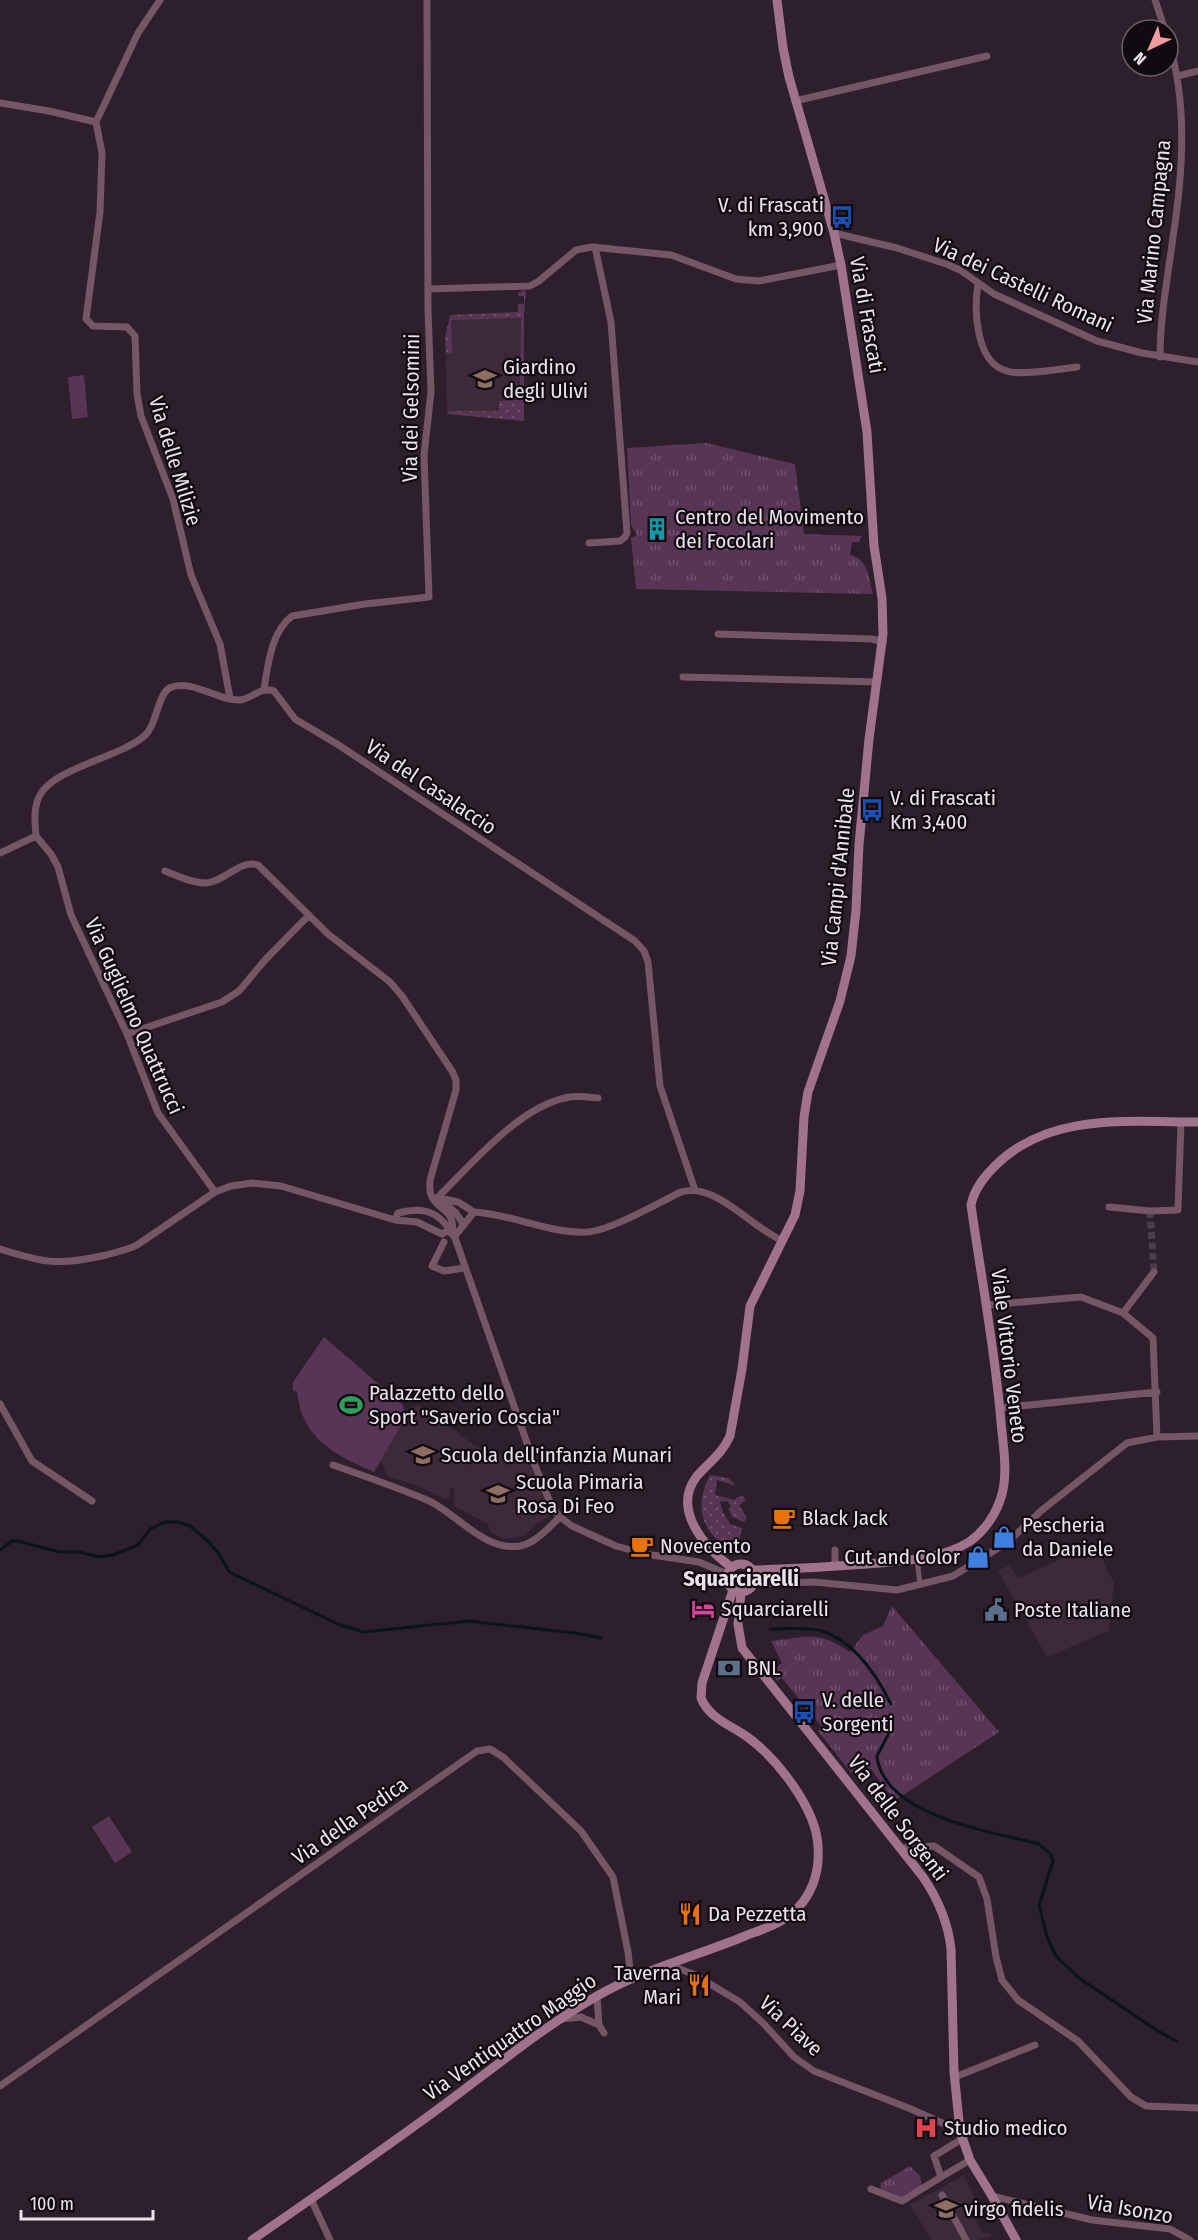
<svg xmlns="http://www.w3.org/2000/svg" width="1198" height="2240" font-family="'Fira Sans Condensed',sans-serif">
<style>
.built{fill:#3c2a3a}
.grass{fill:url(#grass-dots)}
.park{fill:url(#park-tufts)}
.garden{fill:#583555}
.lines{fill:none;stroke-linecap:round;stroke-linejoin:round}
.stream{stroke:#081519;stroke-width:3}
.minor-tunnel{stroke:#4a3c48;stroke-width:7;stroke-dasharray:7 3.5;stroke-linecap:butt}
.pedestrian{stroke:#745667;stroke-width:5}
.minor{stroke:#745667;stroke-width:7}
.secondary{stroke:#a1728c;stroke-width:9}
.labels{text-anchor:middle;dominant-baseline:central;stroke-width:4.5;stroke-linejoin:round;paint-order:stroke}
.poi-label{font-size:21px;fill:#ece2ea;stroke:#110b11;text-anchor:start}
.street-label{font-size:21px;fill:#ece2ea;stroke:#110b11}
.neighbourhood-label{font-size:22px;font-weight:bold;fill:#ece2ea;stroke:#110b11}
</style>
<defs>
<pattern id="grass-dots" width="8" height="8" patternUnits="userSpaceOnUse" patternTransform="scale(1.5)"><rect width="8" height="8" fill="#583555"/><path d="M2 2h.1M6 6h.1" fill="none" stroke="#70526e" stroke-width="1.8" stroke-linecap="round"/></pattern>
<pattern id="park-tufts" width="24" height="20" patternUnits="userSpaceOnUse" patternTransform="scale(1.5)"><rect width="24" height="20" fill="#583555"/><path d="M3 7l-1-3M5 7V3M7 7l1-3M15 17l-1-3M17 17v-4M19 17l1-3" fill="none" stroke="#70526e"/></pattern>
</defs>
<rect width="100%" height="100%" fill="#2d1f2b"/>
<path class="built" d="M524,312V421L447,414L445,338L450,315Z
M417,1404L476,1446L532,1466L551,1512L549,1517L537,1524L524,1536L506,1539L491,1533L488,1524L454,1506V1489L452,1487L450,1489V1498L444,1499L421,1487L387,1476L383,1465L379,1462L399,1426Z
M1095,1544L1114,1583L1109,1631L1047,1657L998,1571L1009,1565L1018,1578Z
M964,2175L981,2213L976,2216L978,2225L983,2234L990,2233L992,2237L980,2238V2240H932L910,2205Z"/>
<path class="grass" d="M524,290L526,292L524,312V421L447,414L450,411H499V401L520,399L521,318L451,320L452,353H446L445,338L450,315L518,312V304H524V296H518V293Z
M710,1475L728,1478L736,1486L717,1480L715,1495L735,1500L736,1498L743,1496L746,1500L739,1505L747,1518L744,1522L732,1517L729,1509L731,1506L727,1501L720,1502L723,1512L730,1524L742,1528L736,1554C703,1535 692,1509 710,1475Z"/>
<path class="park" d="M706,443L795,464L804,534L862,536L859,542H852L850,555C868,558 869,578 873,594L636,589L631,538L637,535L631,525L627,448Z
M892,1606L999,1732L897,1799L886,1790L871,1769L853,1775L818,1731L822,1727L782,1678L777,1681L771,1671L782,1663L771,1641C807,1637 818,1630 850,1652L863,1635L883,1626Z
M910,2166L920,2176L922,2189L902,2201L880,2192L881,2183Z"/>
<path class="garden" d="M84,375L88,417L72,419L68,377Z
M324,1337L403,1405L405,1418L374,1472C333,1454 302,1438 297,1392L293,1391V1382Z
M109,1816L132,1852L115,1863L92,1827Z"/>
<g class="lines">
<path class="stream" d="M0,1550L12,1541H18L60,1552H79L100,1557L113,1555L138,1545L150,1529L165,1522H177L190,1526L209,1542L219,1554L229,1572L340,1625L364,1632L469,1621L575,1633L601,1638
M771,1629C787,1629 806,1627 822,1631C854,1641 877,1676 891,1704
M893,1717L890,1731L877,1756C883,1816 993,1832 1039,1844L1051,1855L1053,1861L1039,1905L1047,1937L1056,1956L1079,1978L1158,2031L1176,2041"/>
<path class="minor-tunnel" d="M1150,1211L1154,1272"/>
<path class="pedestrian" d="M917,1558L920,1585"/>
<path class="minor" d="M1155,0L1165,30
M1178,76L1198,71
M795,101L987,56
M0,103L49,111L96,122L138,33L160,0
M96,122L102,153L100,212L86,319L93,326L127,327L135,336L137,394L141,416L173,499L191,575L220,644L230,698
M834,233L897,248L946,264L960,270L994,294L1097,341L1142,353L1198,362
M978,284C974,309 975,363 1007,371C1021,376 1060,369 1077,367
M428,289L530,286L539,281L576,250L592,247L671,255L736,279L759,281L841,265
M1160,357C1160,316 1168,277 1173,237C1183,173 1188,102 1168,40
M589,543L620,541L625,537L627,533L611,322L595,247
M718,634L872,639L883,642
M683,677L877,682
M264,689C268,665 271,632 292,616L365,604L429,597L424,455L431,392L428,310L427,0
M36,836C35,822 33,807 40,795C53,769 119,757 143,737C158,726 157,691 172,687C194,680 218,701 240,700C253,699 259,686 274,691L295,719L337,744L635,941L644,951L648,962L660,1086L695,1190
M36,836L51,854L58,867L71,915L127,1034L158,1113L215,1192
M0,853L36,836
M165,871C178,876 192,883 206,883C225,882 239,859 258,865L328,934L390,982L402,996L452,1071L456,1080V1090L430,1180C430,1184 429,1190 431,1195C437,1211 456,1209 452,1233
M127,1034L222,1002L239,991L265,960L309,915
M437,1198C471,1165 518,1108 565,1098C576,1095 587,1097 598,1098
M439,1198L458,1202L474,1212
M442,1201L456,1213L464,1225
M1109,1207L1150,1211L1178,1210L1181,1122
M395,1220L398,1213C421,1207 438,1210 451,1232
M442,1234L447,1231L454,1235L534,1463L552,1507L560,1517L572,1526L616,1546L645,1554L699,1562L727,1574
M454,1237L474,1212C512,1214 549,1234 588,1232C612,1230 658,1203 681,1192C715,1181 753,1229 783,1241
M444,1242L432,1266L444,1271L464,1268
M0,1249C45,1263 59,1266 106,1255C116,1252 128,1250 137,1245L215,1192L231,1186L252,1183L281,1186L395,1220L417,1222L442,1234
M987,1305L1081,1297L1123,1313L1153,1338L1157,1437
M1123,1313L1154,1272
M0,1404L32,1461L92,1501
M1000,1408L1157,1392
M333,1465C364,1476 396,1487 427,1500C457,1513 484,1552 520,1546C536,1543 548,1528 560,1517
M835,1550V1566
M754,1584L814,1582L897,1590L953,1576L1008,1542L1042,1510L1127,1443L1157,1437L1198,1436
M900,1848L934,1846L979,1877L987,1899L996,1957L1002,1980L1018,2000L1078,2041L1131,2097L1146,2106L1198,2108
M670,1965L695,1975L740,2002L764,2024L794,2057L814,2071L911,2109L960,2131
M562,2019L581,2017L599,2025L597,1996
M599,2025L604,2033
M955,2077L1035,2045
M0,2086L477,1751L490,1749L503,1757L581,1831L613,1877L628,1952L631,1978
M962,2139L934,2156L941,2177L970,2160
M871,2189L902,2201L941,2177
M942,2195L966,2240
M992,2196L1092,2220L1170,2229L1190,2240
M311,2199L330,2240"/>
<path class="secondary" d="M727 1578a14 14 0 1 1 28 0a14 14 0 1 1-28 0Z
M731,1567C705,1548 671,1509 697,1476C709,1462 722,1454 730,1436L742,1369L750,1306L795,1215L800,1191L804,1117L808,1092L840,1001L851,956L856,910L859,845L869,739L883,634L882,598L874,546L867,432L841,265L834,233L789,77L783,48L777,0
M753,1570C791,1569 829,1567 867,1564C900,1561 940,1560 969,1542C985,1531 997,1513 1002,1494C1008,1472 1003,1445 1001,1422C995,1349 981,1277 971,1205C974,1189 984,1177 995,1166C1049,1112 1128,1122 1198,1122
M741,1592L738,1624L742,1648L923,1877C938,1899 948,1922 951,1949L954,2072L960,2131L970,2160L992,2196L1016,2240
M252,2240C314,2197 377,2154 438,2109C490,2071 541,2028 597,1996C642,1970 693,1957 740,1938C757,1931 776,1926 790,1915C811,1899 820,1873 818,1847C817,1809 776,1757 746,1736C730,1725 709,1718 701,1698L702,1683L733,1590"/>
</g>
<defs>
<g id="bus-bare" transform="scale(1.8)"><path d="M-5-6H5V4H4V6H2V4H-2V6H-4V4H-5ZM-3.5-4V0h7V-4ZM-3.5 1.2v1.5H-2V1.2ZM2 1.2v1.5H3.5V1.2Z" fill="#1a4fb4" stroke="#110b11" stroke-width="2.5" paint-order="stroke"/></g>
<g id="school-bare" transform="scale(1.8)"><path d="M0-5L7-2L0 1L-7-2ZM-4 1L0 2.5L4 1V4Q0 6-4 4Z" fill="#8d6e63" stroke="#110b11" stroke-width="2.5" paint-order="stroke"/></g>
<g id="building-bare" transform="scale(1.8)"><path d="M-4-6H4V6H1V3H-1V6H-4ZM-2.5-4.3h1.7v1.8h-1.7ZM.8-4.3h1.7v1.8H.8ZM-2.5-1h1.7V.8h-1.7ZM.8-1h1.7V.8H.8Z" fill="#0f9aa8" stroke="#110b11" stroke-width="2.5" paint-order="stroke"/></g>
<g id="stadium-bare" transform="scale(1.8)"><path d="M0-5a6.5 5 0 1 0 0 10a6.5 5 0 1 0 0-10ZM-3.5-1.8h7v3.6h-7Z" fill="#2e9e5b" stroke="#110b11" stroke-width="2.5" paint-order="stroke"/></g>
<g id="cafe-bare" transform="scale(1.8)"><path d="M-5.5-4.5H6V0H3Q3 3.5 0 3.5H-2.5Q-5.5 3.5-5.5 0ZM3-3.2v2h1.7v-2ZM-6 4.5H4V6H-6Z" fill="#e8710a" stroke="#110b11" stroke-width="2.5" paint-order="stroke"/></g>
<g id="shop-bare" transform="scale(1.8)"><path d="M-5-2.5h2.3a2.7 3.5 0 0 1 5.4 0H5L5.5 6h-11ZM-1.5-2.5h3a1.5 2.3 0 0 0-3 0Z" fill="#3f7fe0" stroke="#110b11" stroke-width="2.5" paint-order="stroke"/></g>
<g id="hotel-bare" transform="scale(1.8)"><path d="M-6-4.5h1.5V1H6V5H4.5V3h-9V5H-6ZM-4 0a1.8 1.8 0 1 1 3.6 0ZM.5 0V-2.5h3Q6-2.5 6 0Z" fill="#d1479c" stroke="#110b11" stroke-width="2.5" paint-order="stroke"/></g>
<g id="civic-bare" transform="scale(1.8)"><path d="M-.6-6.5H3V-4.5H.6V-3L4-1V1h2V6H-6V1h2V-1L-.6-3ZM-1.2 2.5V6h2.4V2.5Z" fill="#5c6f8a" stroke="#110b11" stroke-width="2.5" paint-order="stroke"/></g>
<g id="bank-bare" transform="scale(1.8)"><path d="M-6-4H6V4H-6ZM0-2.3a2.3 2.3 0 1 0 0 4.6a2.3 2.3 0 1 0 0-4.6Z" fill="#5c6f8a" stroke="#110b11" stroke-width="2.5" paint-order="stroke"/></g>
<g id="restaurant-bare" transform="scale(1.8)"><path d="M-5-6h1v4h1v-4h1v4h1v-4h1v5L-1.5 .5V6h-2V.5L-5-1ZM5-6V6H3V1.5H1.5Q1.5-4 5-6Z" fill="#e8710a" stroke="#110b11" stroke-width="2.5" paint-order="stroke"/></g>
<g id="hospital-bare" transform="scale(1.8)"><path d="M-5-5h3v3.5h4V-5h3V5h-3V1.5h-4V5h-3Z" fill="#e0444e" stroke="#110b11" stroke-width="2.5" paint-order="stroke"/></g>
</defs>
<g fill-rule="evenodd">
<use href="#bus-bare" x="842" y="217"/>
<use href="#school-bare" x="485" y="379"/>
<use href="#building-bare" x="657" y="529"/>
<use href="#bus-bare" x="872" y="810"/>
<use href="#stadium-bare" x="351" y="1405"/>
<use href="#school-bare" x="423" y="1455"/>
<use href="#school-bare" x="498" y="1494"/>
<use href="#cafe-bare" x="784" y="1518"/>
<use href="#shop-bare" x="1004" y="1537"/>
<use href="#cafe-bare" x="642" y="1546"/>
<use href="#shop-bare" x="978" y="1557"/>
<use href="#hotel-bare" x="703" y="1609"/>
<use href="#civic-bare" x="996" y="1610"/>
<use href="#bank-bare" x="729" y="1668"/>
<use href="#bus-bare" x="804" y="1712"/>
<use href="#restaurant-bare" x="690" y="1914"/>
<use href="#restaurant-bare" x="699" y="1985"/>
<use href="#hospital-bare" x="926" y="2128"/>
<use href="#school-bare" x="946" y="2209"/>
</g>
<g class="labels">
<g class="poi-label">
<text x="824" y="205" text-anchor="end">V. di Frascati<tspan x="824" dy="24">km 3,900</tspan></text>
<text x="503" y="367">Giardino<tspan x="503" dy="24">degli Ulivi</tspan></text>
<text x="675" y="517">Centro del Movimento<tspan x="675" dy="24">dei Focolari</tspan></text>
<text x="890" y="798">V. di Frascati<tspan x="890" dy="24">Km 3,400</tspan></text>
<text x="369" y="1393">Palazzetto dello<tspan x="369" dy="24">Sport "Saverio Coscia"</tspan></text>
<text x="441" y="1455">Scuola dell'infanzia Munari</text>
<text x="516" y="1482">Scuola Pimaria<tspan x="516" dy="24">Rosa Di Feo</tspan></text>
<text x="802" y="1518">Black Jack</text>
<text x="1022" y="1525">Pescheria<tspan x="1022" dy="24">da Daniele</tspan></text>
<text x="660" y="1546">Novecento</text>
<text x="960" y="1557" text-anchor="end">Cut and Color</text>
<text x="721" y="1609">Squarciarelli</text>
<text x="1014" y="1610">Poste Italiane</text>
<text x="747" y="1668">BNL</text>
<text x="822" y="1700">V. delle<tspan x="822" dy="24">Sorgenti</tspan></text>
<text x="708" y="1914">Da Pezzetta</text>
<text x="681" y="1973" text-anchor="end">Taverna<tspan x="681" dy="24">Mari</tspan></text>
<text x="944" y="2128">Studio medico</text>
<text x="964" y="2209">virgo fidelis</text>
</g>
<g class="street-label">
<text transform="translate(1154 232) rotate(-84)">Via Marino Campagna</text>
<text transform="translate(1023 285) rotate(25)">Via dei Castelli Romani</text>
<text transform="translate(867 315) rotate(80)">Via di Frascati</text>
<text transform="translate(411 408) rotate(-89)">Via dei Gelsomini</text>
<text transform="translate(175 461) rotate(73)">Via delle Milizie</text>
<text transform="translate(431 787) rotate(34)">Via del Casalaccio</text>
<text transform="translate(838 877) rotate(-84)">Via Campi d'Annibale</text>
<text transform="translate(134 1016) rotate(66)">Via Guglielmo Quattrucci</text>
<text transform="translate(1009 1356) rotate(83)">Viale Vittorio Veneto</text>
<text transform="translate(898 1818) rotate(53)">Via delle Sorgenti</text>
<text transform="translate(350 1821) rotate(-35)">Via della Pedica</text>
<text transform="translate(791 2026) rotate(43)">Via Piave</text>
<text transform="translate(510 2037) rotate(-35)">Via Ventiquattro Maggio</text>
<text transform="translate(1130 2209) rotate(10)">Via Isonzo</text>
</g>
<g class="neighbourhood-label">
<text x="741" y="1578">Squarciarelli</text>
</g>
</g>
<g transform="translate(1150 48) rotate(224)"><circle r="28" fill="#110b11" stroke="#696168" stroke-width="1.5"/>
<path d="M0-4.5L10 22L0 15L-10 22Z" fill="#f59b9f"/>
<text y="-9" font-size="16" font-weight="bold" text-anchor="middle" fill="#ece2ea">N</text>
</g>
<path d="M21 2210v9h132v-9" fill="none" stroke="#ece2ea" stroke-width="3"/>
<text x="30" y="2210" font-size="18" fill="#ece2ea" stroke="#110b11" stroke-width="4.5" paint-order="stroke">100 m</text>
</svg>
